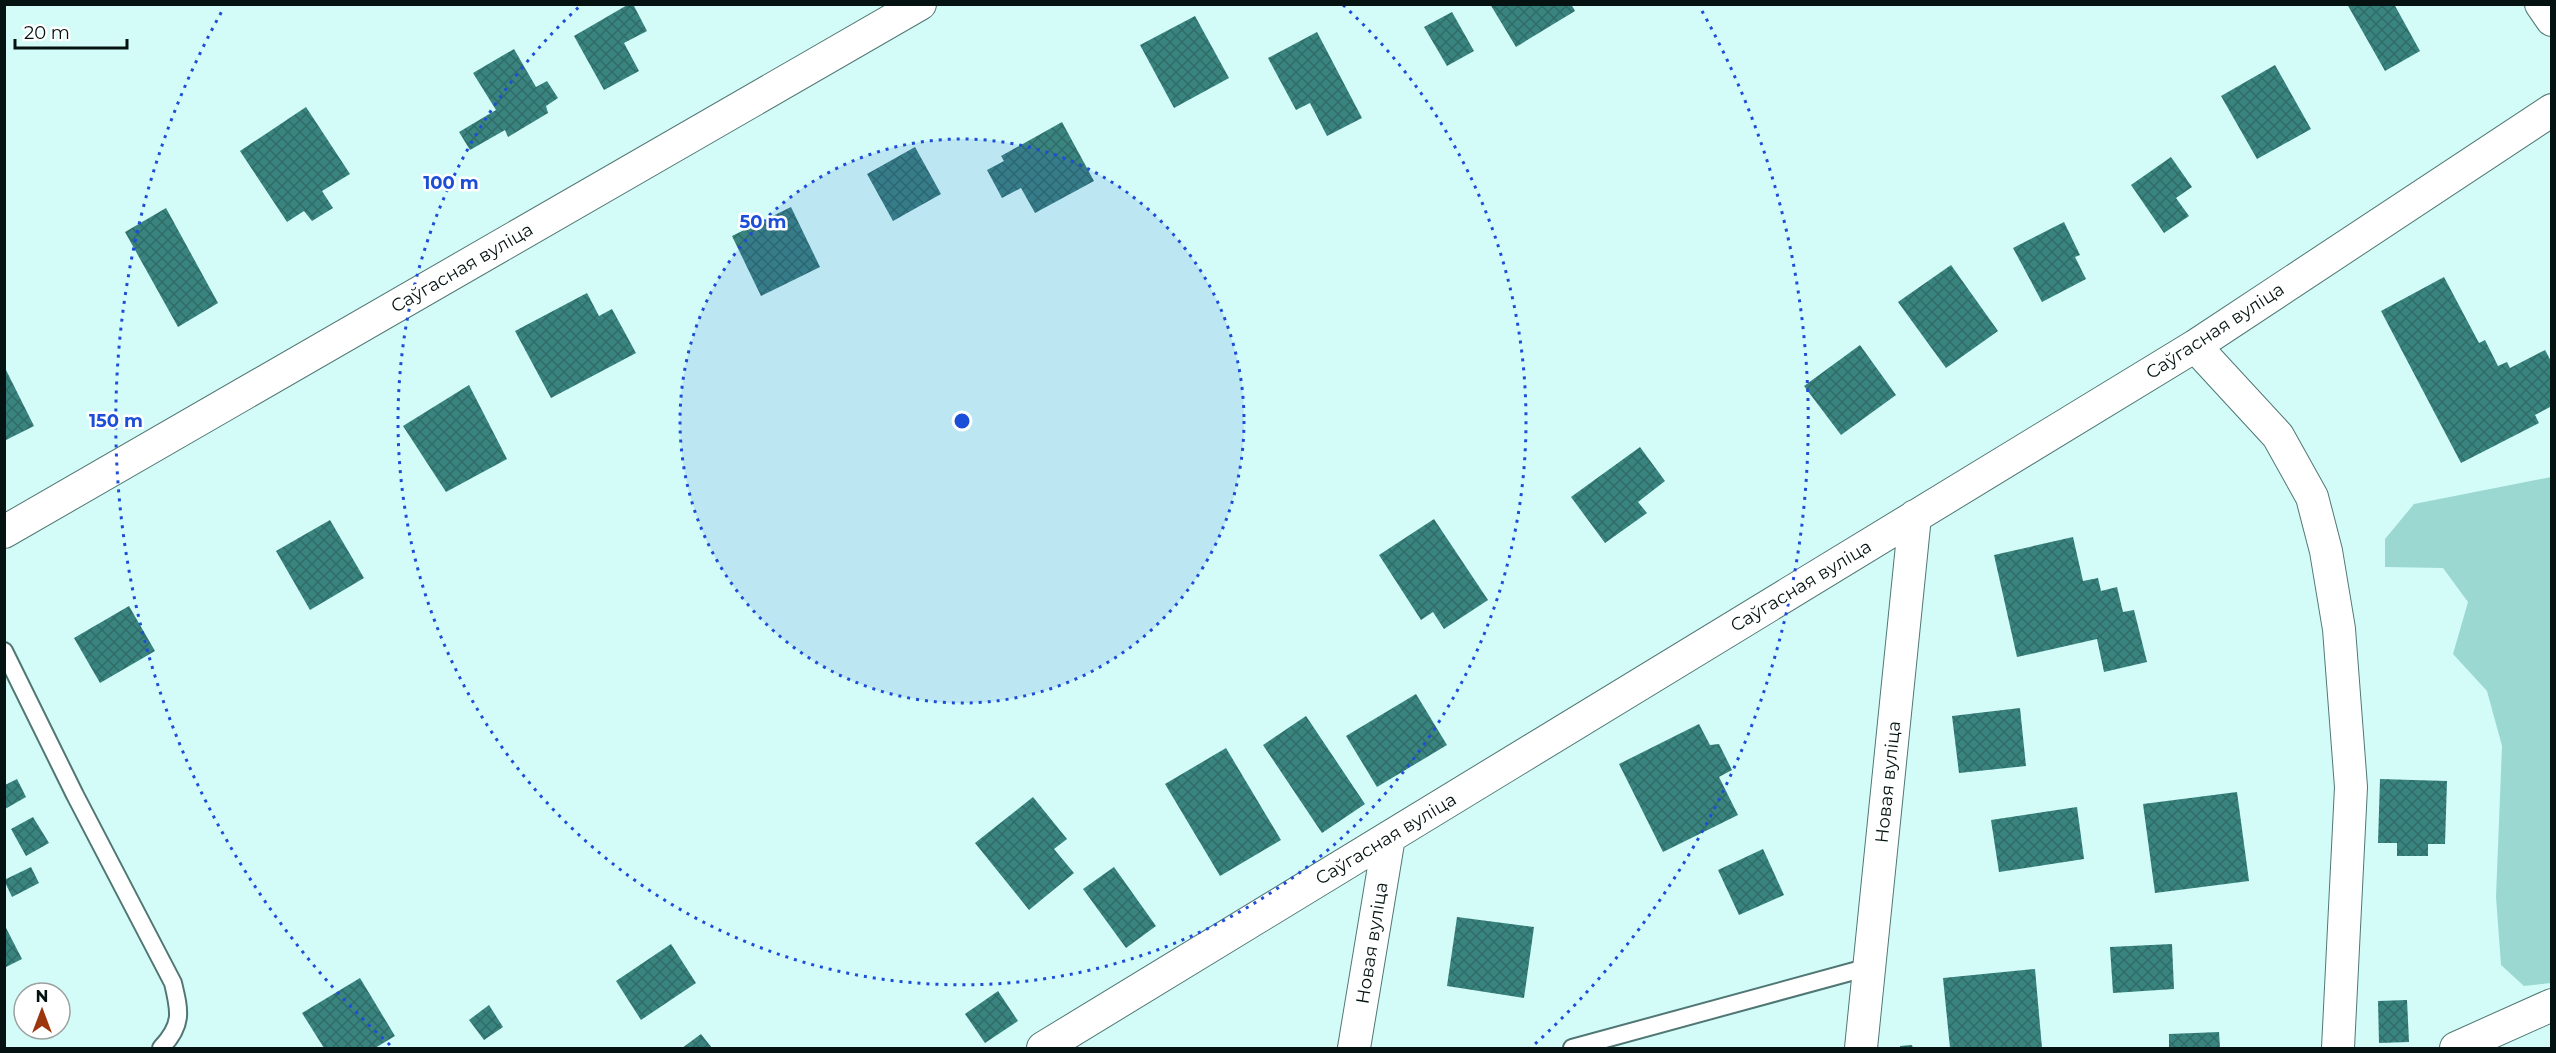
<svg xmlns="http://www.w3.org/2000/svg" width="2556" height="1053" font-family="Montserrat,sans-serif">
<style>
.green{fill:#9cd8d2}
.building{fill:url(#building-cross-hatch)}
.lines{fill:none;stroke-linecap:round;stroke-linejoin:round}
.service-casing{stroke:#517774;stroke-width:20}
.minor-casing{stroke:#517774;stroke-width:34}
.service{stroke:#fff;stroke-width:16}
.minor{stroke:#fff;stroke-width:32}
.ring{fill:none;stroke:#1d4ed8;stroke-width:3;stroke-dasharray:3 6}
.labels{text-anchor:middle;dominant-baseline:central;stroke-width:5;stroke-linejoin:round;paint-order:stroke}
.street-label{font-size:18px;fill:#041311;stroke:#fff}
.centre{fill:#1d4ed8;stroke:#fff;stroke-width:3}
.ring-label{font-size:18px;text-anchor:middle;font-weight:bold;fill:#1d4ed8;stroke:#fff;stroke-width:5;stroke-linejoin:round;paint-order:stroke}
</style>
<defs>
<pattern id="building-cross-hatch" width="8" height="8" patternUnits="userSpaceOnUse" patternTransform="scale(1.5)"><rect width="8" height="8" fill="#3a847f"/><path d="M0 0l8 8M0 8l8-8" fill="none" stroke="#2f6b67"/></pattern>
</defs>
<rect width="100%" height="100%" fill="#d3fcf8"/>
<path class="green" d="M2551,477V983L2524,986L2501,965L2496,897L2502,746L2487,691L2453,654L2468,602L2443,568L2385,567V539L2414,504Z"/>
<path class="building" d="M629,4H633L647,31L624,43L639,71L604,90L574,36Z
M1490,4H1571L1575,11L1516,47Z
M2347,4H2394L2420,51L2385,71Z
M1452,12L1474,51L1447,66L1424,27Z
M1195,16L1229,78L1174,108L1140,45Z
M1317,32L1362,118L1327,136L1310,103L1296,110L1268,58Z
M514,49L536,87L547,81L558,98L546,106L548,113L508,137L505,130L470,150L459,132L496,110L473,73Z
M2275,65L2311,129L2257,159L2221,96Z
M306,107L350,174L322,191L333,208L312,221L304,211L287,222L240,151Z
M1062,122L1094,181L1035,213L1021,188L1002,198L987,170L1004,161L1001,156Z
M915,147L941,194L893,221L867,174Z
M2171,157L2192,187L2176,198L2189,216L2164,233L2131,185Z
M791,207L820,267L761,296L732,236Z
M166,208L218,303L178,327L125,232Z
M2064,222L2080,255L2075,257L2086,279L2042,302L2013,248Z
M1951,265L1998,331L1946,368L1898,302Z
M2444,277L2479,343L2485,340L2498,366L2507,362L2510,368L2545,350L2552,363V406L2535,415L2539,423L2461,463L2381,311Z
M587,293L599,316L612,309L636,353L551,398L515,331Z
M1860,345L1896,395L1841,435L1804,386Z
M4,366L34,426L4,441Z
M469,385L507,459L446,492L403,426Z
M1640,447L1665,481L1638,502L1647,513L1605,543L1571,497Z
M1434,519L1488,600L1444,629L1433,612L1421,620L1379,555Z
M330,520L364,578L310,610L276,551Z
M2073,537L2083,581L2098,578L2101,591L2117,587L2123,612L2134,610L2147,662L2104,672L2097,639L2017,657L1994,555Z
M129,606L155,651L100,683L74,638Z
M1416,694L1447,745L1377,787L1346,736Z
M2020,708L2026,766L1959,773L1952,716Z
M1306,716L1365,804L1322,833L1263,745Z
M1699,724L1710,745L1719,744L1732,770L1719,777L1738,815L1663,852L1619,764Z
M1226,748L1281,840L1220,876L1165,784Z
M17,779L26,797L5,809V785Z
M2380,779L2447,781L2445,844H2428V856H2397V843H2378Z
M2237,792L2249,881L2155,893L2143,804Z
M1033,797L1067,839L1054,849L1074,873L1029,910L975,843Z
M2077,807L2084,859L1999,872L1991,820Z
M33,817L49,843L26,856L11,829Z
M1763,849L1784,895L1739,915L1718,870Z
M31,867L39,883L12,897L4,880Z
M1114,867L1156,926L1126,948L1083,889Z
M1457,917L1534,927L1524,998L1447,986Z
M4,924L22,959L4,968Z
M671,944L696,983L641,1020L616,981Z
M2172,944L2174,989L2113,993L2110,947Z
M2035,969L2042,1048H1950L1943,978Z
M360,978L395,1036L375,1048H324L302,1013Z
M998,991L1018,1021L985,1043L965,1014Z
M2407,1000L2409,1042L2379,1043L2378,1001Z
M489,1005L503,1027L484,1040L469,1020Z
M2219,1032L2220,1048H2169V1034Z
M701,1034L712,1048H682Z
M1912,1045L1913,1048H1900V1046Z"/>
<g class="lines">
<g class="service-casing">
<path id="service" d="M4,651L75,795L173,983C180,1012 183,1025 161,1048
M1572,1048L1869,967"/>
</g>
<g class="minor-casing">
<path id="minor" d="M2541,4L2552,20
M2195,346L2278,436L2312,497L2326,551L2339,629L2351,787L2338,1048
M4,532L920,4
M1043,1048L2195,346L2552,110
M1354,1048L1389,837
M1861,1048L1915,516
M2456,1048L2552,1005"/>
</g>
<use href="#service" class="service"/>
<use href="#minor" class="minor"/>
</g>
<circle cx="962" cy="421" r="282" fill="#1d4ed8" fill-opacity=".12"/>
<g class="ring">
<circle cx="962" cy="421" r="282"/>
<path d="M1343 5A564 564 0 1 1 581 5"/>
<path d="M390 1045A846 846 0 0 1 222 11M1702 11A846 846 0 0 1 1534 1045"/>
</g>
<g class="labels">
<g class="street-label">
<text transform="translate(462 268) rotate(-30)">Саўгасная вуліца</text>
<text transform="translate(2215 331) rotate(-33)">Саўгасная вуліца</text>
<text transform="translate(1801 586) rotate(-31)">Саўгасная вуліца</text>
<text transform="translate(1888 782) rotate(-84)">Новая вуліца</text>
<text transform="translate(1386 839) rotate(-31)">Саўгасная вуліца</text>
<text transform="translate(1372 943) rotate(-81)">Новая вуліца</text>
</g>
</g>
<circle cx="962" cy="421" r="9" class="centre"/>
<g class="ring-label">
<text x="451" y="189">100 m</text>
<text x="763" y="228">50 m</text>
<text x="116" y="427">150 m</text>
</g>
<rect width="2556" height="1053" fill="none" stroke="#041311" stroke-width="12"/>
<g transform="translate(42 1011)"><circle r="28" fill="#ffffff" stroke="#9ba1a0" stroke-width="1.5"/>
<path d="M0-4.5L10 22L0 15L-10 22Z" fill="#9c360e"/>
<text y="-9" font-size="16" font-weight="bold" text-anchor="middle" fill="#041311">N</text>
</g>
<path d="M15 39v9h112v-9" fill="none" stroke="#041311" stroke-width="3"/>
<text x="24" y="39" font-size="18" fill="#041311" stroke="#ffffff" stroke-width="4.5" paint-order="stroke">20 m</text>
</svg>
